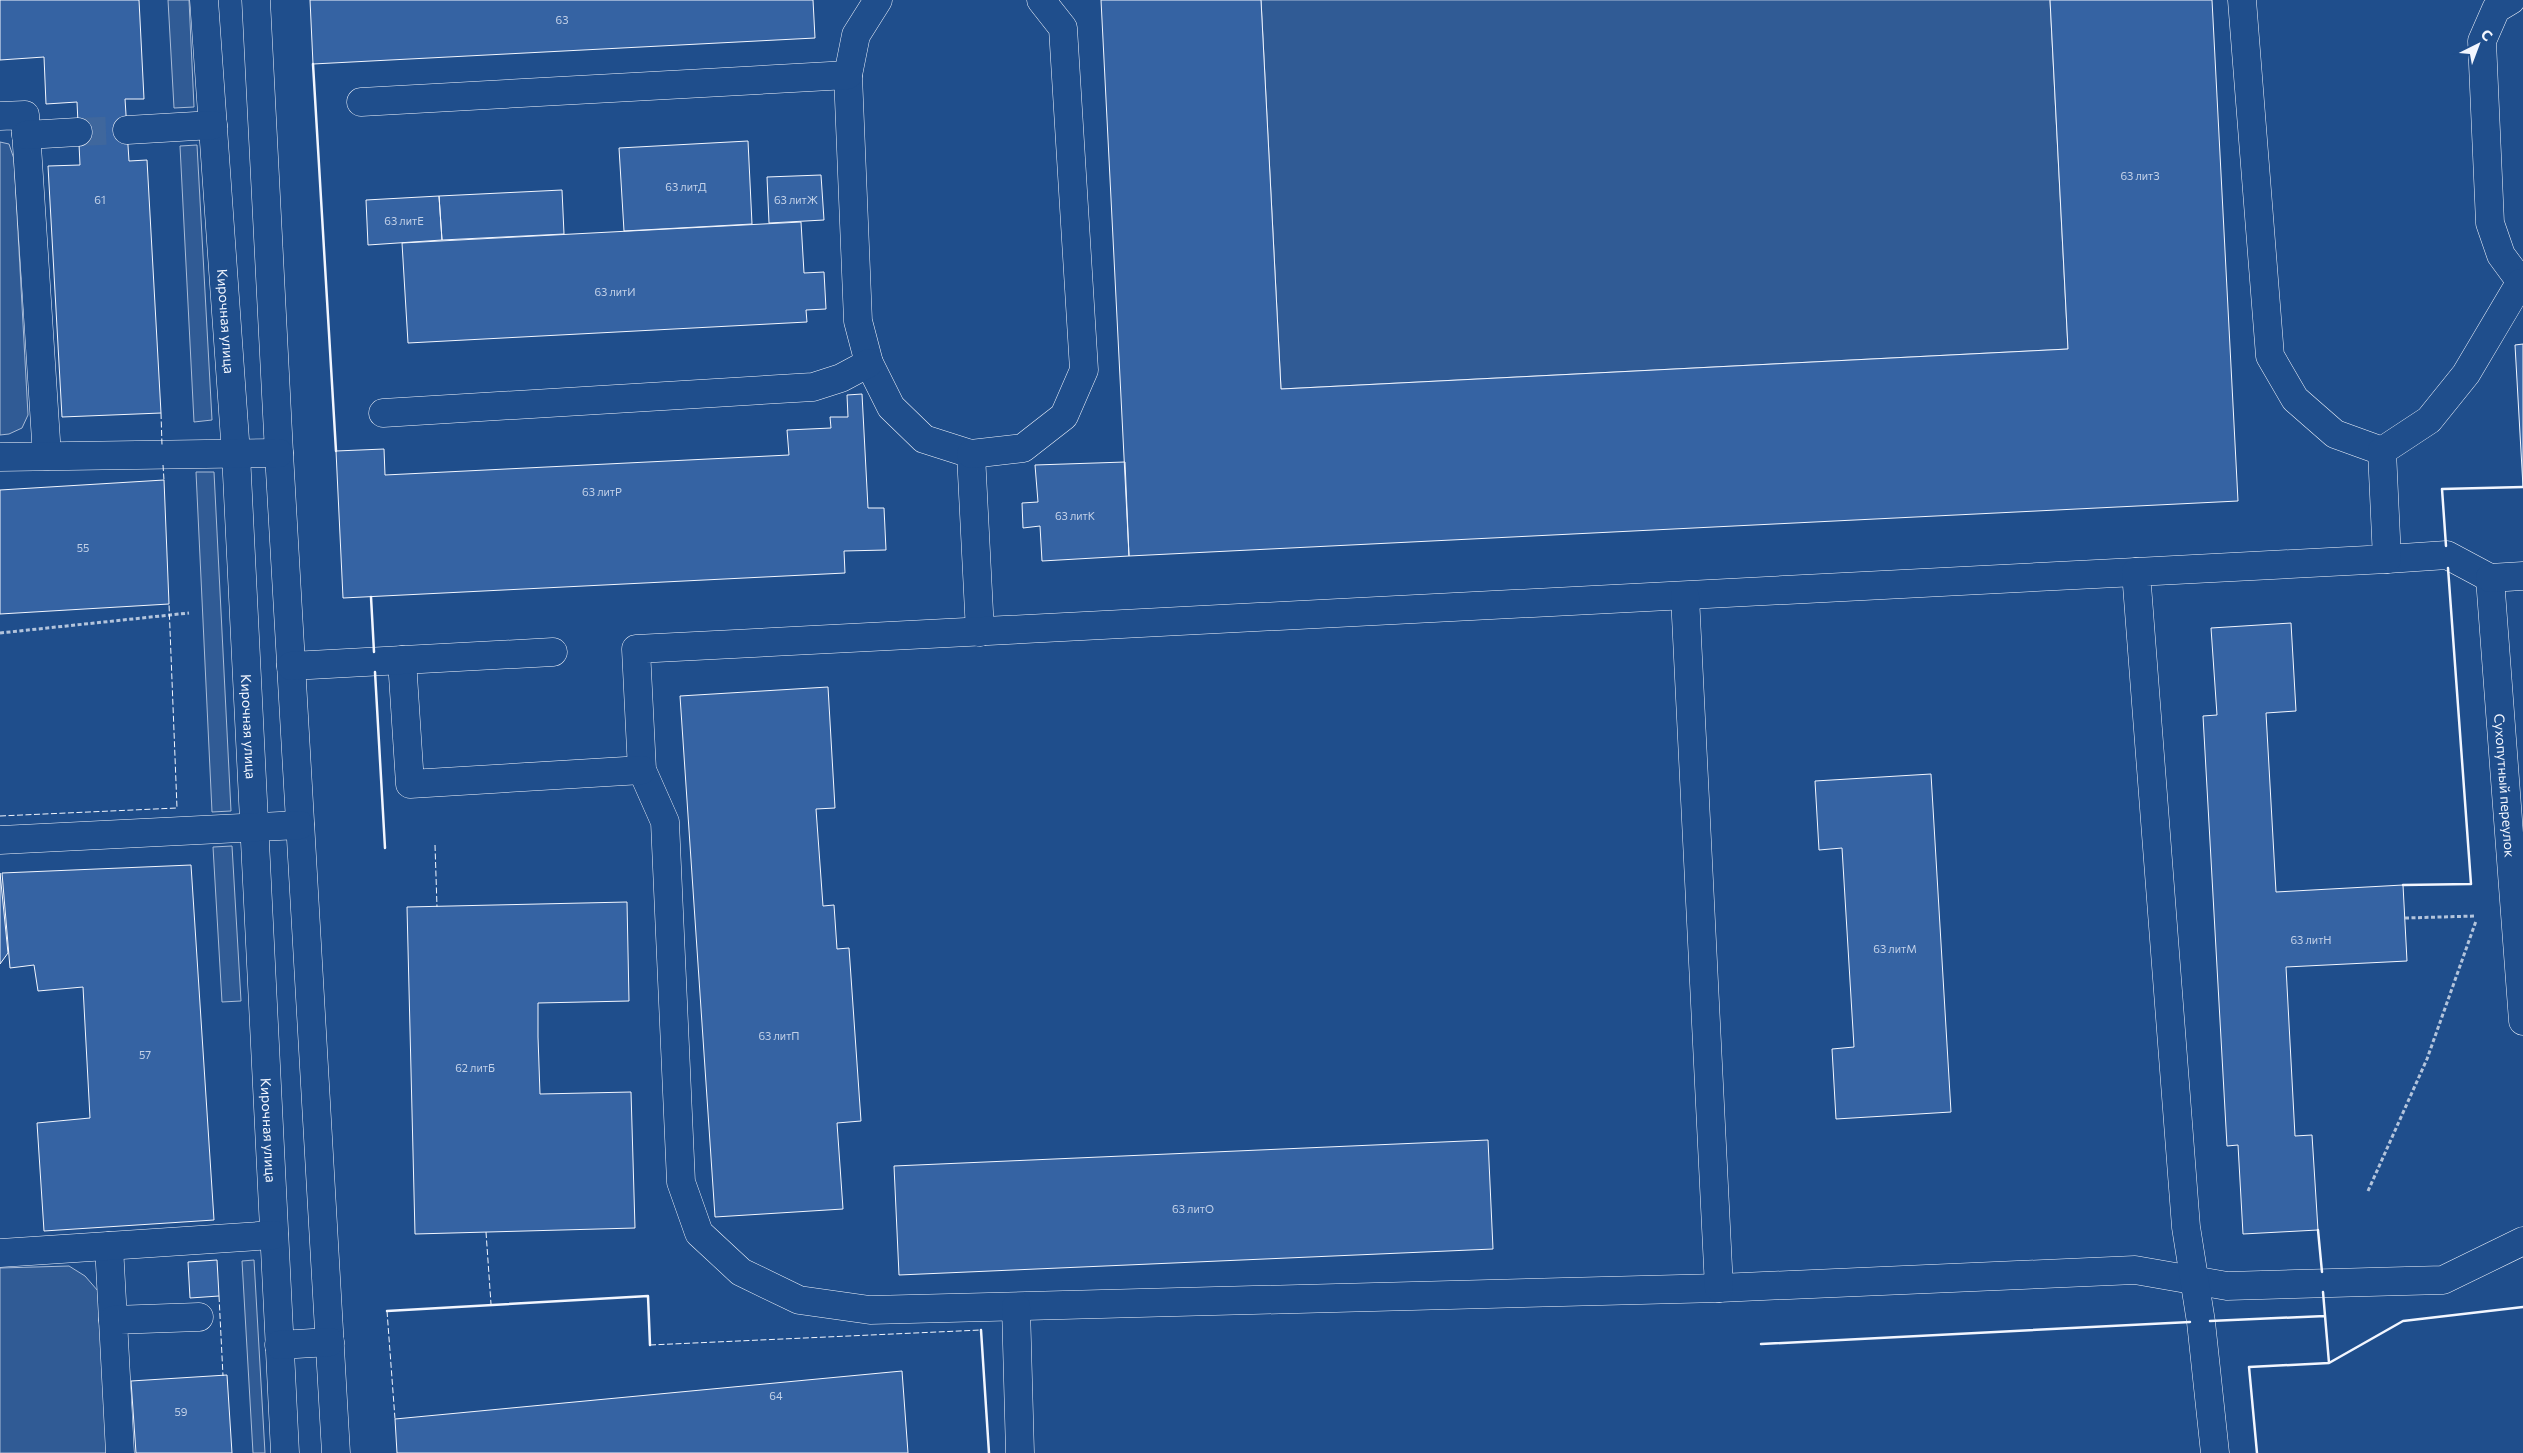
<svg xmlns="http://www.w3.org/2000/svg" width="2523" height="1453" font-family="Commissioner,sans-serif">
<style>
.built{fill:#305b95;stroke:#a8bbd7}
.building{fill:#3563a3;stroke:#f2f6ff}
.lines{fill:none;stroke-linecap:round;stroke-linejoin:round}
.minor-tunnel{stroke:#3f679d;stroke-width:28;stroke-dasharray:28 14;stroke-linecap:butt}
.minor-casing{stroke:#f2f6ff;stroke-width:29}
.path{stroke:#b3c4dc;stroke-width:3;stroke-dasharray:4 2.5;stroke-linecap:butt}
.minor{stroke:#1f4e8c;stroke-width:28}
.fence{stroke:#f2f6ff;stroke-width:1;stroke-dasharray:6 2.5;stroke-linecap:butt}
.wall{stroke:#f2f6ff;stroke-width:2.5}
.labels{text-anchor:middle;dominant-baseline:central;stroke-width:4;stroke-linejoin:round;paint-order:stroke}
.number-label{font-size:11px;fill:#c3d1e8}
.street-label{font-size:14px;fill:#f2f6ff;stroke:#1f4e8c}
</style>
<rect width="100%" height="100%" fill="#1f4e8c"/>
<path class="built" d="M168,0H189L194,107L174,108Z
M1261,0H2050L2068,349L1281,389Z
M0,142L9,144L14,159L28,415L22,428L9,434L0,435Z
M197,145L212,420L194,422L180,146Z
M196,472H214L231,811L212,812Z
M232,846L241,1001L222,1002L213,847Z
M254,1260L265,1453H253L242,1261Z
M69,1266L85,1276L98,1291L107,1453H0V1268Z"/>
<path class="building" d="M0,0H139L144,99H125L129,161L147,160L161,413L62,417L48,166L80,165L77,102L46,104L44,57L0,60Z
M310,0H813L815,38L313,64Z
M1101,0H1261L1281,389L2068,349L2050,0H2212L2238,501L1129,556Z
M748,141L752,224L624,231L619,148Z
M821,175L824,220L769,223L767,177Z
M562,190L564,234L442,240L439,196Z
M439,196L442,240L368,245L366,200Z
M801,222L804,273L824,272L826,309L806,310L807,322L408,343L402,243Z
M2523,344V487L2515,345Z
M862,394L868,508H884L886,550L844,551L845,573L343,598L336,451L384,449L385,475L789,455L787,430L831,428L830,417H848L847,395Z
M1125,462L1129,556L1042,561L1040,526L1023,528L1022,503L1038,502L1035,465Z
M164,480L169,604L0,614V490Z
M2291,623L2296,711L2266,713L2276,892L2403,885L2407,961L2286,967L2295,1136L2312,1135L2318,1230L2243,1234L2238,1145L2227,1146L2203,716L2217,715L2211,628Z
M828,687L835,808L816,809L823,906L834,905L837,949L849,948L861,1121L837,1123L843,1209L715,1217L680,696Z
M1931,774L1951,1112L1836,1119L1832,1049L1854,1047L1842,848L1819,850L1815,781Z
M191,865L214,1220L44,1231L37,1123L90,1118L83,987L38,991L34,965L10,968L2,873Z
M0,873L8,953L0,964Z
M627,902L629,1001L538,1003V1037L540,1094L631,1092L635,1228L415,1234L407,907Z
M1488,1140L1493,1249L899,1275L894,1166Z
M217,1260L219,1296L190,1298L188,1262Z
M902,1371L908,1453H397L395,1419Z
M227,1375L232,1453H136L131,1381Z"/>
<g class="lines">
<path class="minor-tunnel" d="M78,132L127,130"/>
<g class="minor-casing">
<g id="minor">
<path id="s1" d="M204,0L236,454L285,1453"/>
<path d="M256,0L279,453L336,1453"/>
<path d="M2242,0L2270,356L2295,399L2335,434L2382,451"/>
<path d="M2511,0L2496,9L2482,41L2490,223L2501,255L2523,285"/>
<path d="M848,75L858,321L869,363L891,407L924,439L971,454L980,632"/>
<path d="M361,102L848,75L856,35L878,0"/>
<path d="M0,116L25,115L47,456"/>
<path d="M127,130L213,125"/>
<path d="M26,135L78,132"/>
<path d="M383,413L813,387L841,378L869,363"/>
<path d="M971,454L1023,448L1064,416L1084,370L1063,28L1041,0"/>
<path d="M0,457L279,453"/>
<path d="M2387,559L2447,555L2490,578"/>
<path d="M2136,572L636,649L642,770L665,822L681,1182L699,1233L741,1272L799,1300L870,1310L1719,1288L2135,1270L2227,1286L2443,1280L2523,1241"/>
<path id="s2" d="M2490,578L2523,1021"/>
<path d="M2490,578L2523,576"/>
<path d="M1685,596L1719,1288"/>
<path d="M402,660L410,784L642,770"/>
<path d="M291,666L553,652"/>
<path d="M0,840L300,825"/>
<path d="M109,1246L113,1320"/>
<path d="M0,1253L274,1235"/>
<path d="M1016,1307L1020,1453"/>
<path d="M279,1345L330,1342"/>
<path d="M120,1453L113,1320L199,1317"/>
<path d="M2215,1453L2201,1322L2186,1227L2136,572L2387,559L2382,451L2429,420L2466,374L2520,283"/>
</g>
</g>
<path class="path" d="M0,633L189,613
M2405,918L2476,916
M2368,1191L2427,1059L2476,921"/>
<use href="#minor" class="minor"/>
<path class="fence" d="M161,413L162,445
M163,465L164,480
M0,816L177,808L169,604
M435,845L437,907
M486,1232L491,1304
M219,1296L223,1376
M387,1311L395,1419
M650,1345L981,1330"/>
<path class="wall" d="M313,64L336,451
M2446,546L2442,489L2523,487
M371,597L374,652
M375,672L385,848
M2403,885L2471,884L2448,568
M2318,1230L2322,1272
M2323,1292L2329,1363
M387,1311L648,1296L650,1345
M2210,1321L2325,1316
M981,1330L989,1453
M1761,1344L2190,1322
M2257,1453L2249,1367L2329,1363L2403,1321L2523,1307"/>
</g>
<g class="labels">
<g class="number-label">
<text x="562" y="19">63</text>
<text x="2140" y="175">63 литЗ</text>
<text x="686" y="186">63 литД</text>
<text x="100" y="199">61</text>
<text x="796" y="199">63 литЖ</text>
<text x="404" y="220">63 литЕ</text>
<text x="615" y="291">63 литИ</text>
<text x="602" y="491">63 литР</text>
<text x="1075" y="515">63 литК</text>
<text x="83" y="547">55</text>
<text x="2311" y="939">63 литН</text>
<text x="1895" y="948">63 литМ</text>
<text x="779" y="1035">63 литП</text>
<text x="145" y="1054">57</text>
<text x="475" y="1067">62 литБ</text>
<text x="1193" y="1208">63 литО</text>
<text x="776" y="1395">64</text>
<text x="181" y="1411">59</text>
</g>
<g class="street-label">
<text stroke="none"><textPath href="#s1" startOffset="322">Кирочная улица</textPath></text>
<text stroke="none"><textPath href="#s1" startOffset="728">Кирочная улица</textPath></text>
<text stroke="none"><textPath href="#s2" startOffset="208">Сухопутный переулок</textPath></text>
<text stroke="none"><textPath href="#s1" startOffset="1132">Кирочная улица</textPath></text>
</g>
</g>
<g transform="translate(2478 45) rotate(42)" stroke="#1f4e8c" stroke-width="4" paint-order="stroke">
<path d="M0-4L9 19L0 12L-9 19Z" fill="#f2f6ff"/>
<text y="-8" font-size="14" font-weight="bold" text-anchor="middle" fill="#f2f6ff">С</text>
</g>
</svg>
